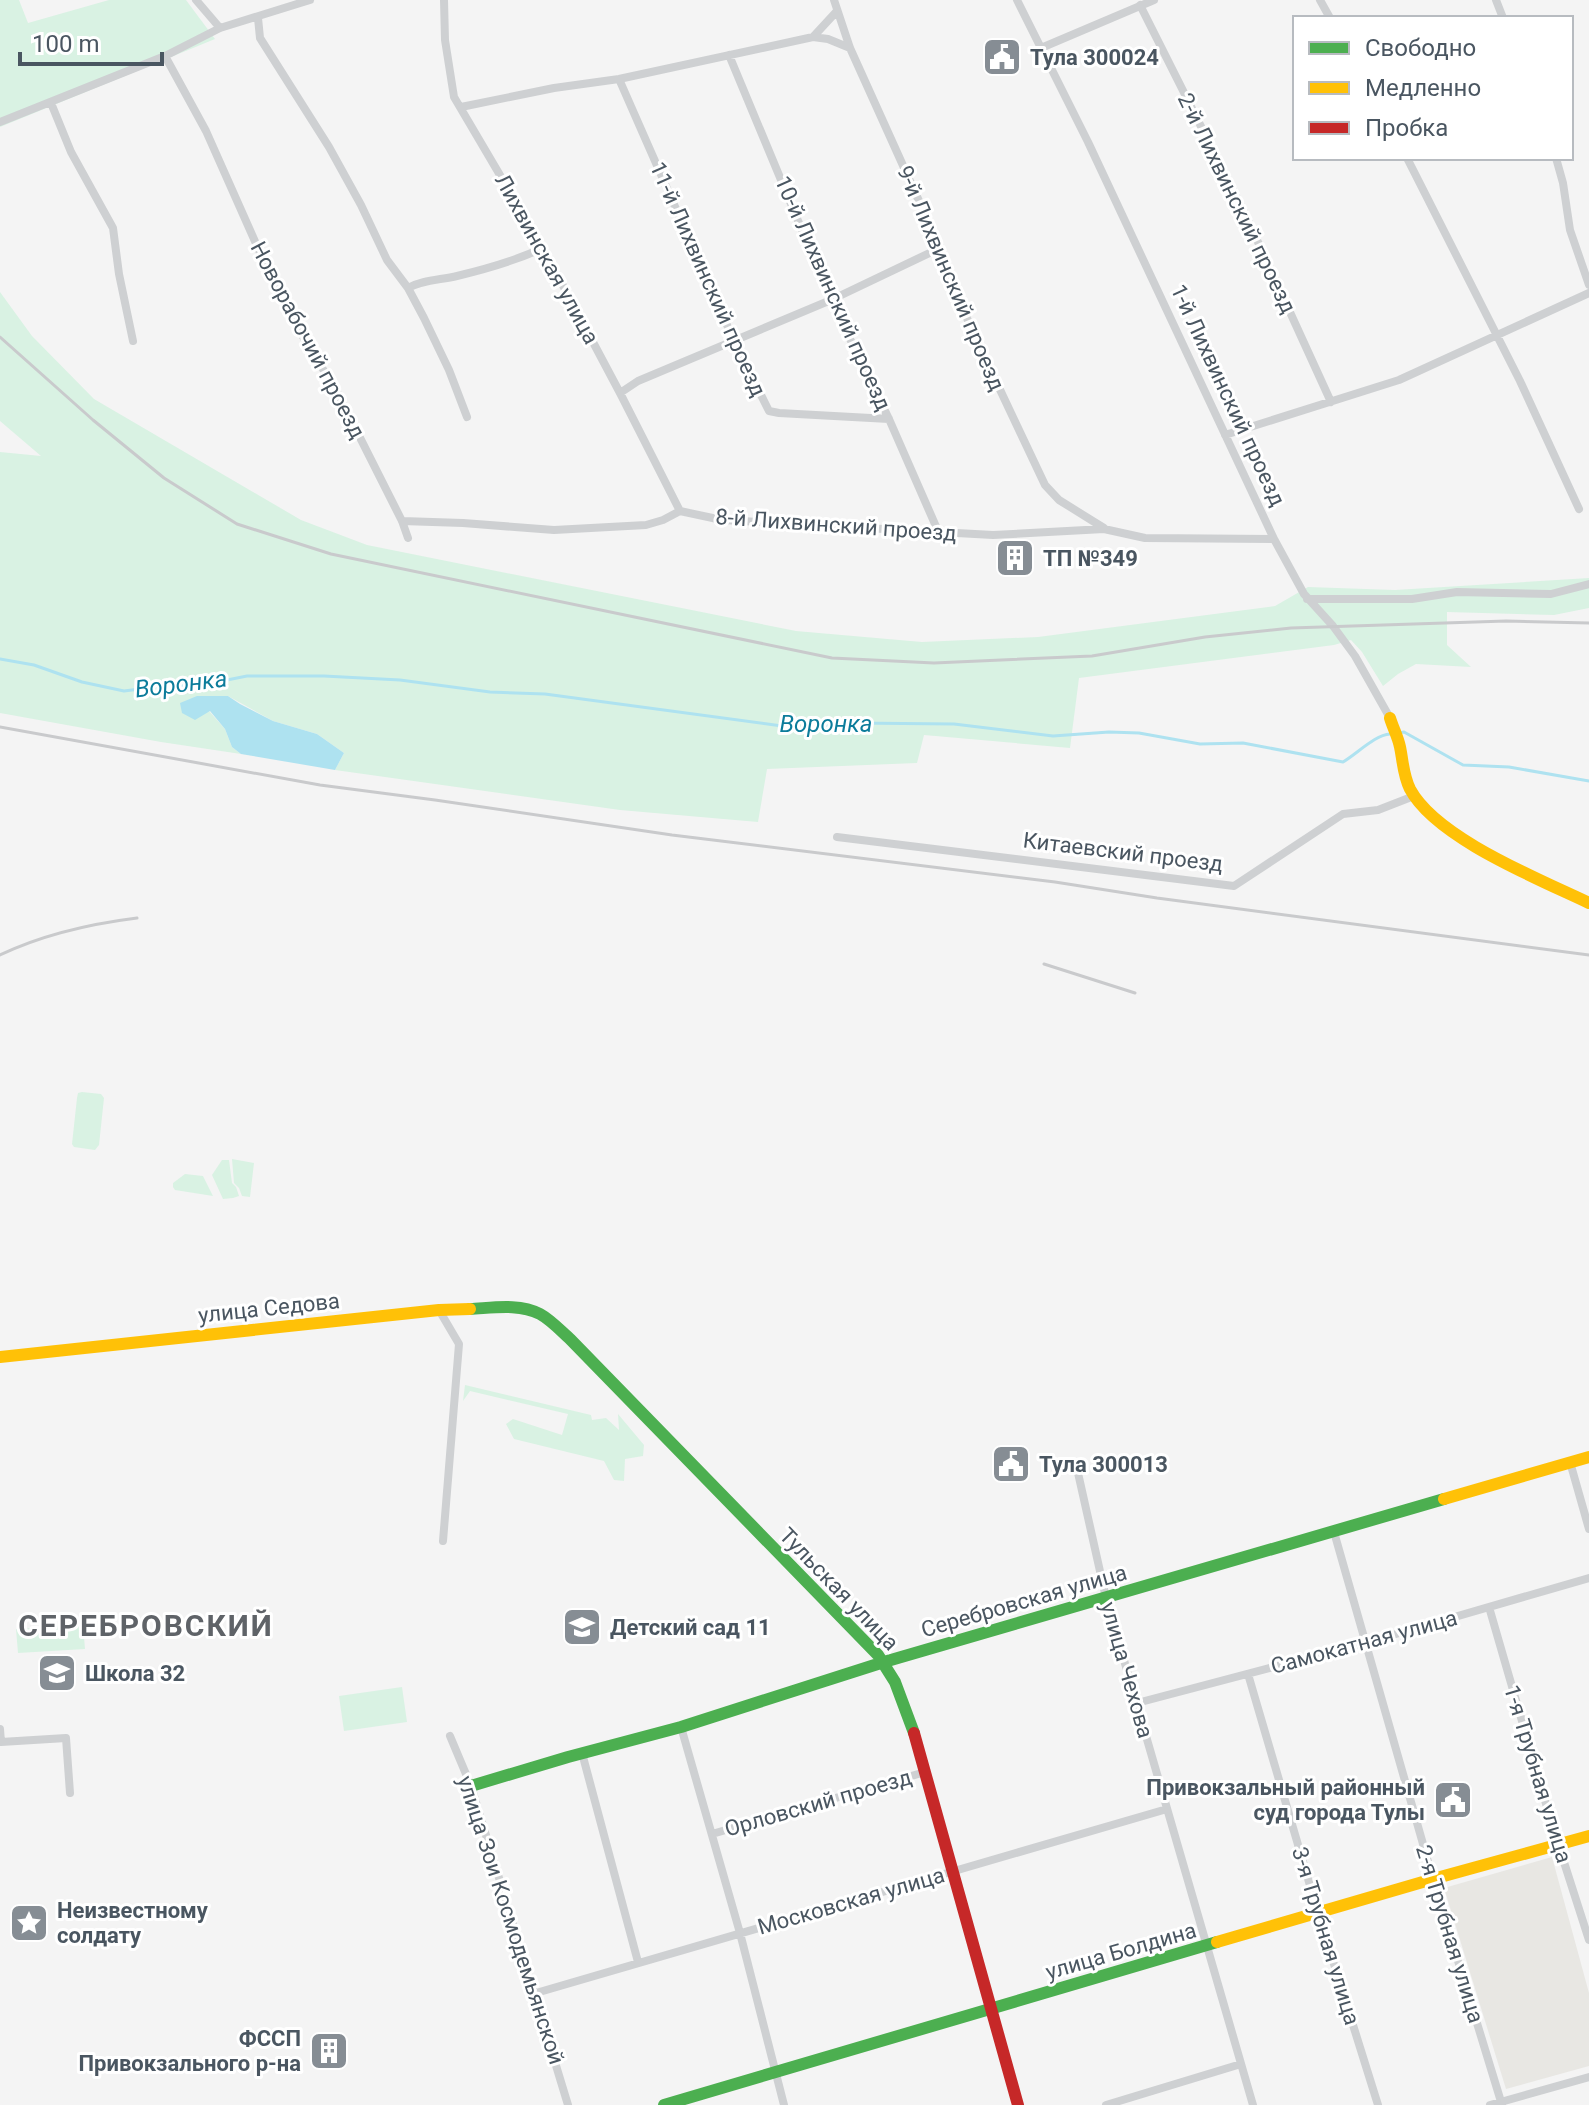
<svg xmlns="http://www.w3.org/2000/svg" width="1589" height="2105" font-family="Roboto,sans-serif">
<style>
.commercial{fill:#e8e7e3}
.green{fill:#d9f2e3}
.water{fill:#aee2f0}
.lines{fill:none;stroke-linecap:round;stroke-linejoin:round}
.stream{stroke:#aee2f0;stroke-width:3}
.street{stroke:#ced0d2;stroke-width:8}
.fast{stroke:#4caf50;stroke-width:12}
.slow{stroke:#ffc107;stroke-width:12}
.jam{stroke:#c62828;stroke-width:12}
.rail{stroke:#c9cacc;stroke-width:3}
.labels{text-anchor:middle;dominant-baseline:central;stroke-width:6;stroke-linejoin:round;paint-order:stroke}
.poi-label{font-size:22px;font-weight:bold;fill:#4a5661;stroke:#fff;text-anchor:start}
.street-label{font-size:22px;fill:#4a5661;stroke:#fff}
.water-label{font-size:24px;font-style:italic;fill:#0c7c9b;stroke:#fff}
.district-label{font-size:30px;font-weight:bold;letter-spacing:2px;fill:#5f6368;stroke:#fff}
</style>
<rect width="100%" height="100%" fill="#f4f4f4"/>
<path class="commercial" d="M1552,1857L1589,1993V2066L1506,2089L1444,1888Z"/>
<path class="green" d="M0,0H19L28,23L109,0H186L215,39L0,127Z
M0,292L32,336L94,399L301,520L367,545L796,631L922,642L1038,637L1275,606L1308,587L1395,590L1589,578V608L1554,615L1447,612V645L1471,667L1416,664L1398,674L1383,686L1362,652L1351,640L1334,645L1079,678L1070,748L924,735L917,763L767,769L758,822L620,810L335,770L344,753L317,734L273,721L228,696L209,711L225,729L232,747L241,754L161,742L0,713V452L41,456L0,421Z
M82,1092L101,1094L104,1098L99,1145L95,1150L74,1147L72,1144L77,1098L78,1093Z
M232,1159L254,1163L250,1197L242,1196L239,1188L234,1183Z
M222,1160H229L232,1183L236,1187L239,1196L233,1198L223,1199L212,1175Z
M185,1174L203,1176L213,1196L175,1190L173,1187V1183Z
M465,1385L591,1415L592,1420L606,1418L619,1430L618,1414L644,1445L643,1456L625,1459L624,1481L614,1480L604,1461L514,1439L506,1424L513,1419L562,1435L568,1414L470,1391L463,1401Z
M83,1625L85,1649L18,1653L16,1629Z
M402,1687L407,1722L344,1731L339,1696Z"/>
<path class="water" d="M197,696H228L240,704L273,721L317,734L344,753L335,770L241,754L232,747L225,729L210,711L195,720L182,713L180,703Z"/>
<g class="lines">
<path class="stream" d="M0,659L34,665L82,682L124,691L172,685L192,687L247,676H324L400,680L490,692L545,694L804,729L852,723L954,724L1053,736L1109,732L1139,733L1200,744L1243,743L1343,762C1358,753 1375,735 1390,734
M1398,733L1404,732L1463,765L1509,767L1589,781"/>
<path class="street" d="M196,0L220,28
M444,0L445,40L454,97L543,248L620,393L680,511
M834,0L850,48L942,252L970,326L1045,485L1059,500L1104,528
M1017,0L1088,142L1274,539L1304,594L1333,626L1355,656L1390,718
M1320,0L1330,18
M1496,0L1503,18
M1140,5L1247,218L1331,402
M258,18L260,38L329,147L361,205L387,260L408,288L424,318L449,370L467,417
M813,37L828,39L850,48
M1041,48L1154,0
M729,55L831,300L889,419L938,531
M165,56L206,131L265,264L300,332L337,392L402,521L408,538
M619,79L734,341L769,411L779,413L889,419
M51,103L71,152L113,228L119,274L133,341
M461,107L554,88L619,79L813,37L837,11
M0,122L165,56L220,28L310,0
M1407,158L1520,381L1579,509
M1556,158L1563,183L1570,230L1589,285
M408,288C422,280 440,280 457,276C486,269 515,261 543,248
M620,393L638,381L831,300L940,248
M1225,435L1399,380L1589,293
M402,521L463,523L554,530L646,525L663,520L680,511L722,520L993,535L1104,529L1145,538L1274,539
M1307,599H1412L1457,592L1551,594L1589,584
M837,837L1234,886L1343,814L1378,810L1414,796
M439,1310L459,1344L443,1541
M1570,1462L1589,1529
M1076,1464L1106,1598L1253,2105
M1334,1532L1433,1879L1502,2105
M1489,1607L1553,1828L1589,1940
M1248,1674L1318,1913L1378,2105
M1137,1703L1365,1643L1589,1578
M681,1727L740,1933L784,2105
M0,1729L1,1742L66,1738L70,1793
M450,1736L471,1786L568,2105
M582,1753L638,1962
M712,1834L925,1772
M536,1993L1167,1809
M1106,2105L1241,2064
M1490,2105L1589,2077"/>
<path class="fast" d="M470,1309C492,1308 519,1303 540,1314C551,1320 561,1331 570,1339L878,1655L895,1682L914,1733
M471,1786L568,1757L681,1727L884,1662L1444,1499
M664,2105L1217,1942"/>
<path class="slow" d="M1390,718C1393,728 1398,737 1400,747C1403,761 1403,775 1410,789C1436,838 1539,879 1589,903
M0,1357L439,1310L470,1309
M1444,1499L1589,1457
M1217,1942L1433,1879L1589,1836"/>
<path class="jam" d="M914,1733L1018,2105"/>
<path class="rail" d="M0,337L93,420L164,478L237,524L331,554L832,658L934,663L1092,656L1205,637L1291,628L1506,621L1589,623
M0,727L320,785L435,800L672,835L1055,882L1157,898L1589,955
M0,955C44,934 89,924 137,918
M1044,964L1135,993"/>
</g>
<defs>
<g id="civic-square" transform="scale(2)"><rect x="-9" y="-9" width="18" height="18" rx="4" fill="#868d94" stroke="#fff"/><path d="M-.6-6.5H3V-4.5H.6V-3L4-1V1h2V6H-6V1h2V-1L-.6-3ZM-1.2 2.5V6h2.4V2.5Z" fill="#fff"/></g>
<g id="building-square" transform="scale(2)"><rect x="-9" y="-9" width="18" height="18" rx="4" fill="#868d94" stroke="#fff"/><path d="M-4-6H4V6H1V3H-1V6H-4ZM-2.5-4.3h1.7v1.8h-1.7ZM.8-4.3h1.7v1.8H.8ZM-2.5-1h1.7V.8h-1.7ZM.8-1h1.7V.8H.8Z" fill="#fff"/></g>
<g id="school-square" transform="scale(2)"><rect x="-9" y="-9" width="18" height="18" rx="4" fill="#868d94" stroke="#fff"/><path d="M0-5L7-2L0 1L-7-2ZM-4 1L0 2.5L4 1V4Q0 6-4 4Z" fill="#fff"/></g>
<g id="sight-square" transform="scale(2)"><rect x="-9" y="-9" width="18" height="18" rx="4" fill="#868d94" stroke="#fff"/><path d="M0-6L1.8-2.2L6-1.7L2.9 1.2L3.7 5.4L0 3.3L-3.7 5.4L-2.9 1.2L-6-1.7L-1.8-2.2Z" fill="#fff"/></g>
</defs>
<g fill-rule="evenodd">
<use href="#civic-square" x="1002" y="57"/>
<use href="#building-square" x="1015" y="558"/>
<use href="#civic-square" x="1011" y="1464"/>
<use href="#school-square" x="582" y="1627"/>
<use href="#school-square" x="57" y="1673"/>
<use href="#civic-square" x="1453" y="1800"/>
<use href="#sight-square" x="29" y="1923"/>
<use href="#building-square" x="329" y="2051"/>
</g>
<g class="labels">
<g class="poi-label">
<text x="1030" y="57">Тула 300024</text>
<text x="1043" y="558">ТП №349</text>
<text x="1039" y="1464">Тула 300013</text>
<text x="610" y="1627">Детский сад 11</text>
<text x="85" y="1673">Школа 32</text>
<text x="1425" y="1787" text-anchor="end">Привокзальный районный<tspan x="1425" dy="25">суд города Тулы</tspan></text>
<text x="57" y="1910">Неизвестному<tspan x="57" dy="25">солдату</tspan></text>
<text x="301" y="2038" text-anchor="end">ФССП<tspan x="301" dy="25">Привокзального р-на</tspan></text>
</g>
<g class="street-label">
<text transform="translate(1237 203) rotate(64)">2-й Лихвинский проезд</text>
<text transform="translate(547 259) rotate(61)">Лихвинская улица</text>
<text transform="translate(951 278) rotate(67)">9-й Лихвинский проезд</text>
<text transform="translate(708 279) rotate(66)">11-й Лихвинский проезд</text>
<text transform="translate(833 293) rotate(66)">10-й Лихвинский проезд</text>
<text transform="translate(308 340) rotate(62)">Новорабочий проезд</text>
<text transform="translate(1228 395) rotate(65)">1-й Лихвинский проезд</text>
<text transform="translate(836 525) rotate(4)">8-й Лихвинский проезд</text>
<text transform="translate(1123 852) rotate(7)">Китаевский проезд</text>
<text transform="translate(269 1308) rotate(-6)">улица Седова</text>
<text transform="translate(839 1589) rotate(46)">Тульская улица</text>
<text transform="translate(1024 1601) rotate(-16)">Серебровская улица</text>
<text transform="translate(1364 1642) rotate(-15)">Самокатная улица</text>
<text transform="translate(1127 1670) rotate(74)">улица Чехова</text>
<text transform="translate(1538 1774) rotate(73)">1-я Трубная улица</text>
<text transform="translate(818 1803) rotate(-16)">Орловский проезд</text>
<text transform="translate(851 1901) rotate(-16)">Московская улица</text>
<text transform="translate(511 1920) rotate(72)">улица Зои Космодемьянской</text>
<text transform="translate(1450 1934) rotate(73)">2-я Трубная улица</text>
<text transform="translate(1326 1936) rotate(73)">3-я Трубная улица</text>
<text transform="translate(1121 1951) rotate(-16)">улица Болдина</text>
</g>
<g class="water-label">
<text transform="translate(181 684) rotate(-7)">Воронка</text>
<text x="826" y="724">Воронка</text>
</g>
<g class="district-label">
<text x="146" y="1625">СЕРЕБРОВСКИЙ</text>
</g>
</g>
<rect x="1293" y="16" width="280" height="144" fill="#ffffff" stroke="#b7bbc0" stroke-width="2"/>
<rect x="1309" y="42" width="40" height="12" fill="#4caf50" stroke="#b7bbc0" stroke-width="2"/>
<text x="1365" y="56" font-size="24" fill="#4a5661">Свободно</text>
<rect x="1309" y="82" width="40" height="12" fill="#ffc107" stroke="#b7bbc0" stroke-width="2"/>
<text x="1365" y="96" font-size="24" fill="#4a5661">Медленно</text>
<rect x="1309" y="122" width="40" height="12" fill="#c62828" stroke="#b7bbc0" stroke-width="2"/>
<text x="1365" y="136" font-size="24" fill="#4a5661">Пробка</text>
<path d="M20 52v12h142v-12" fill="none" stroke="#4a5661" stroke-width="4"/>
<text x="32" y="52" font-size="24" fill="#4a5661" stroke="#ffffff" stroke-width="6" paint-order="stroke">100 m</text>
</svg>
